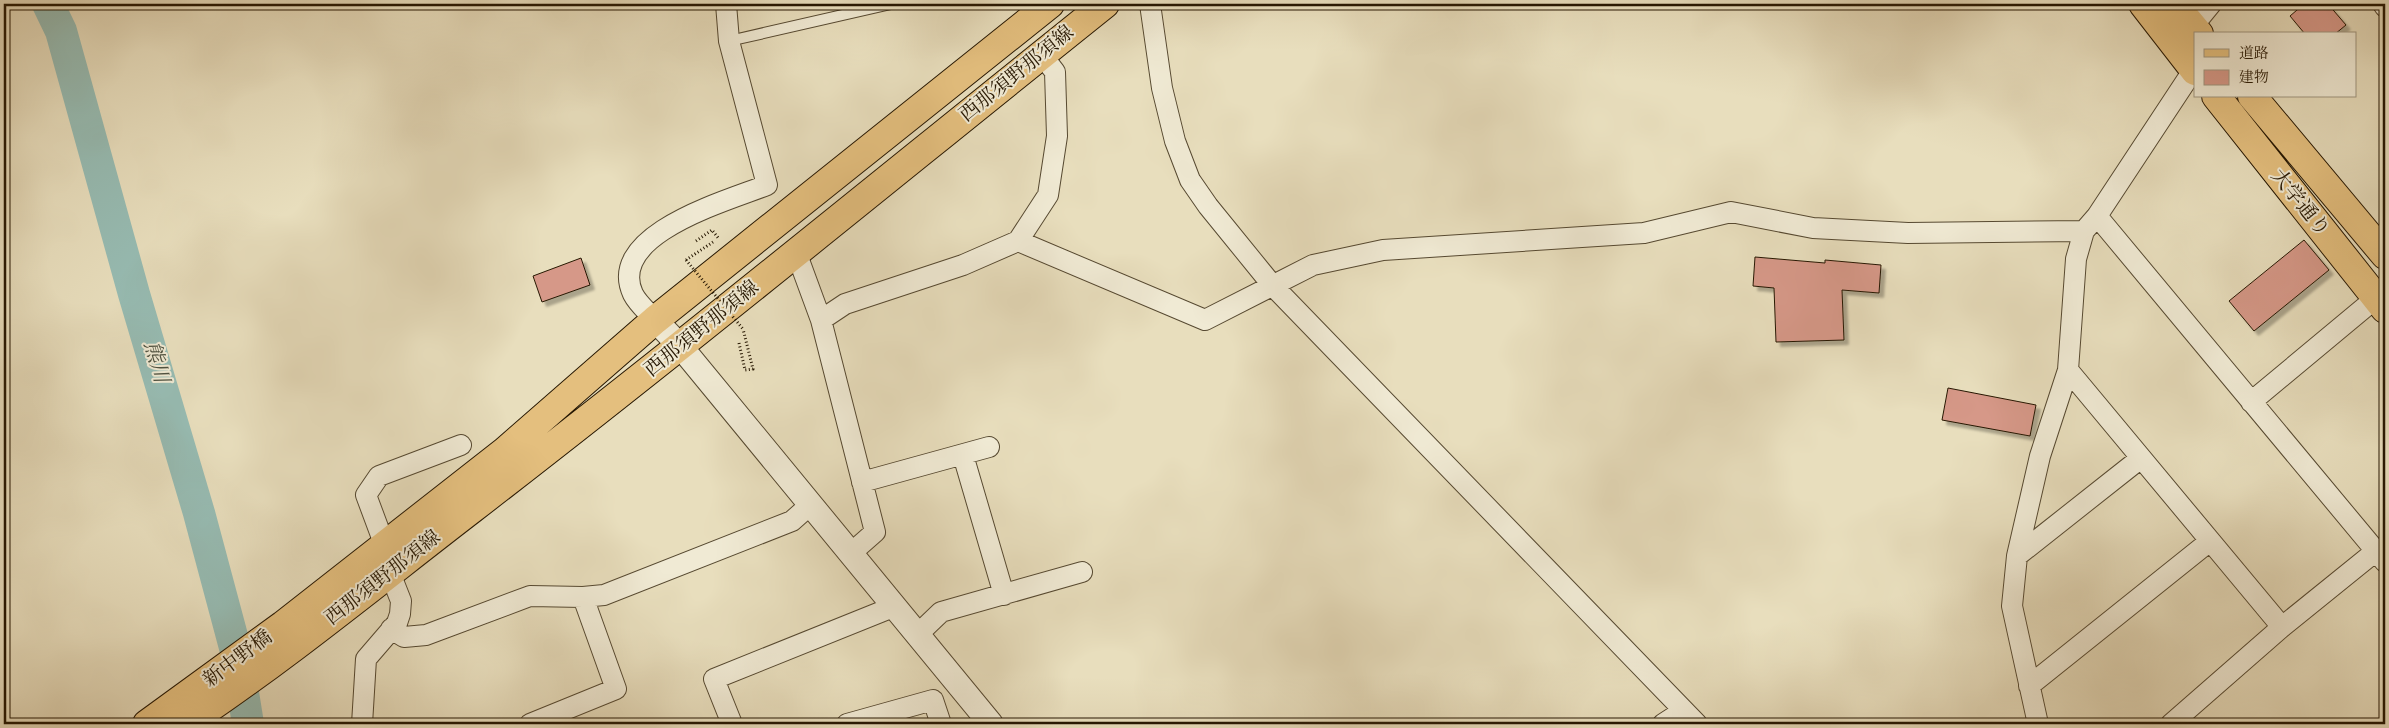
<svg xmlns="http://www.w3.org/2000/svg" width="2389" height="728" font-family="'IM FELL DW Pica','Noto Serif JP',serif">
<style>
.lines{fill:none;stroke-linecap:round;stroke-linejoin:round}
.river{stroke:#97bcb3;stroke-width:32}
.building{fill:#d69888;stroke:#261702;filter:url(#shadow)}
.service-casing{stroke:#564931;stroke-width:12}
.minor-casing{stroke:#564931;stroke-width:22}
.tertiary-casing{stroke:#564931;stroke-width:26}
.primary-casing{stroke:#261702;stroke-width:30}
.path{stroke:#261702;stroke-width:3;stroke-dasharray:1 2.5;stroke-linecap:butt}
.service{stroke:#f0ead4;stroke-width:10}
.minor{stroke:#f0ead4;stroke-width:20}
.tertiary{stroke:#f0ead4;stroke-width:24}
.primary{stroke:#e4bf7e;stroke-width:28}
.path-bridge{stroke:#261702;stroke-width:3;stroke-dasharray:1 2.5;stroke-linecap:butt}
.labels{text-anchor:middle;dominant-baseline:central;stroke-width:4;stroke-linejoin:round;paint-order:stroke}
.street-label{font-size:20px;fill:#261702;stroke:#f0ead4}
.water-label{font-size:21px;font-style:italic;fill:#4e5140;stroke:#f0ead4}
</style>
<defs>
<filter id="shadow"><feDropShadow dx="4.5" dy="4.5" stdDeviation="1" flood-color="#0004"/></filter>
</defs>
<rect width="100%" height="100%" fill="#e8debd"/>
<filter id="stains"><feTurbulence type="fractalNoise" baseFrequency=".004" numOctaves="4"/><feColorMatrix values="0 0 0 0 .2 0 0 0 0 .09 0 0 0 0 .02 0 0 0 .5 -.17"/></filter>
<radialGradient id="worn" r=".72"><stop offset=".6" stop-color="#630" stop-opacity="0"/><stop offset="1" stop-color="#630" stop-opacity=".3"/></radialGradient>
<g class="lines">
<path class="river" d="M48,4L61,31L134,294L199,513L237,655L248,724"/>
</g>
<path class="building" d="M2304,4H2328L2346,25L2335,34H2305L2290,16Z
M2304,240L2329,270L2254,331L2229,301Z
M1755,257L1825,263V260L1881,265L1879,293L1842,290L1844,340L1776,342L1774,288L1753,286Z
M581,258L590,285L542,302L533,276Z
M1948,388L2036,405L2030,436L1942,420Z"/>
<g class="lines">
<g class="service-casing">
<path id="service" d="M729,41L891,4"/>
</g>
<g class="minor-casing">
<path id="minor" d="M1150,4L1162,88L1175,141L1190,180L1208,206L1273,286L1697,724
M2383,4L2385,7
M2193,26L2211,4
M2097,216L2385,562
M1018,241L1048,195L1057,136L1055,72L1042,55
M796,252L821,320L875,532L850,554
M655,320C648,312 638,304 633,294C605,234 730,200 767,185L729,41L726,4
M821,320L845,304L963,265L1018,241L1205,320L1313,265L1383,250L1644,233L1731,212L1813,228L1908,233L2084,231
M2068,370L2282,627
M2251,402L2376,298
M963,455L1004,595
M862,482L989,447
M2017,556L2141,458
M583,597L604,595L792,521L810,505
M391,629L404,637L426,635L530,596L583,597L616,689L530,724
M917,635L941,612L1082,572
M2029,686L2210,541
M362,724L366,659L397,623L400,614L401,601L390,573L385,546L366,495L379,476L461,445
M732,724L714,679L893,607
M847,724L933,700L941,724
M1663,724L1683,711
M2038,724L2012,606L2017,556L2040,456L2068,370L2076,259L2084,231L2097,216L2194,69
M2171,724L2282,627L2376,551"/>
</g>
<g class="tertiary-casing">
<path id="tertiary" d="M655,320L681,347L991,724"/>
</g>
<g class="primary-casing">
<path id="primary" d="M2143,4L2195,71
M2174,4L2199,34
M2216,96L2385,309
M2252,96L2385,255
M147,724L283,625L505,451L655,320L1050,4
M186,724C285,658 377,582 472,509C686,344 894,173 1105,4"/>
</g>
<path class="path" d="M696,241L712,230L719,239
M686,260L713,242
M739,343L745,370L753,369L743,329"/>
<use href="#service" class="service"/>
<use href="#minor" class="minor"/>
<use href="#tertiary" class="tertiary"/>
<use href="#primary" class="primary"/>
<path class="path-bridge" d="M686,260L743,329"/>
</g>
<g class="labels">
<g class="street-label">
<text transform="translate(1017 74) rotate(-39)">西那須野那須線</text>
<text transform="translate(2300 203) rotate(51)">大学通り</text>
<text transform="translate(702 329) rotate(-39)">西那須野那須線</text>
<text transform="translate(383 578) rotate(-38)">西那須野那須線</text>
<text transform="translate(238 659) rotate(-37)">新中野橋</text>
</g>
<g class="water-label">
<text transform="translate(156 362) rotate(74)">熊川</text>
</g>
</g>
<rect width="2389" height="728" fill="none" stroke="#e8debd" stroke-width="20"/>
<rect x="5" y="5" width="2379" height="718" fill="none" stroke="#261702" stroke-width="2.5"/>
<rect x="10" y="10" width="2369" height="708" fill="none" stroke="#261702"/>
<rect x="2194" y="32" width="162" height="65" fill="#f0ead4" stroke="#9f9680"/>
<rect x="2204" y="49" width="25" height="8" fill="#e4bf7e" stroke="#9f9680"/>
<text x="2239" y="58" font-size="15" fill="#261702">道路</text>
<rect x="2204" y="70" width="25" height="15" fill="#d69888" stroke="#9f9680"/>
<text x="2239" y="82" font-size="15" fill="#261702">建物</text>
<rect width="100%" height="100%" filter="url(#stains)"/>
<rect width="100%" height="100%" fill="url(#worn)"/>
</svg>
